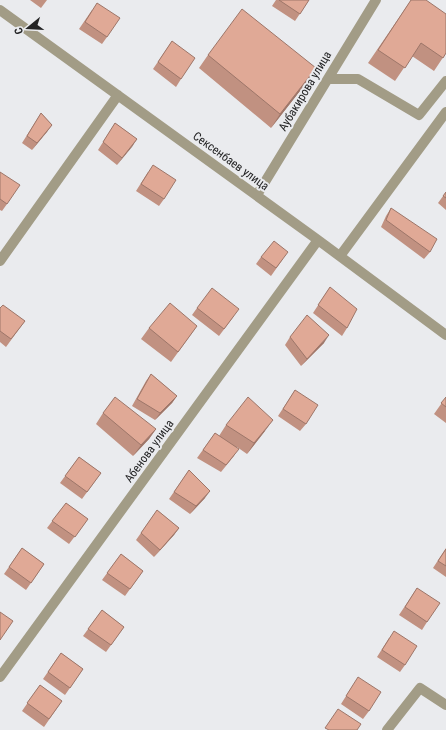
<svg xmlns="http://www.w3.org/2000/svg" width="446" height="730" font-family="'Roboto Condensed',sans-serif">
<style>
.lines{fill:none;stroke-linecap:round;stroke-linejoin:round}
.minor{stroke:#a29c86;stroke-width:10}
.wall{fill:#c19181}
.shaded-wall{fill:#9d7669}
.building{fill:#e0a996;stroke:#9d7669}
.labels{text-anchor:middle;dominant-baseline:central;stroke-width:4;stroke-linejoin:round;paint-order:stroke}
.street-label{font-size:12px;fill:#242425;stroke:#eaebee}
</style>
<rect width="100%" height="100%" fill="#eaebee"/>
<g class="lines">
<path class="minor" d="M0,10L318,240L446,335
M328,79H358L419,115L446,81
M257,195L376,0
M340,256L446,112
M0,261L118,95
M0,677L318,240
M387,730L420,688L446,705"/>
</g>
<path class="wall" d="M30,0H47L41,8Z
M276,0H309L295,21L272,6Z
M411,0L446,53L434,71L412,56L395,81L368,63Z
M92,10L107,37L102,44L79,29Z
M172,41L181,79L176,87L153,69Z
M208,55L307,82L271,128L199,68Z
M41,113L52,125L32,150L22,143Z
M115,123L137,139L117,165L98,150Z
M0,172L7,204L2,211L0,210Z
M148,172L164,199L159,206L136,191Z
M446,192V210L438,203Z
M391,208L430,252L424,259L381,227L386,216Z
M261,257L283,259L271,276L256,264Z
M330,287L347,328L342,336L313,313Z
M0,308L25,321L6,347L0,342Z
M197,308L234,316L219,336L192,315Z
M197,326L171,362L141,339L149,328Z
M290,337L324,343L301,366L285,345Z
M151,374L177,396L172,403L155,420L132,406L146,381Z
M295,390L306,424L300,431L278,416Z
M446,397V423L434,414Z
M103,413L156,429L149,439L133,456L96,424Z
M226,425L265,431L247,454L237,447L234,456L221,472L197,458L215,433L219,436Z
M79,457L101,473L82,499L60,483Z
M189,470L205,498L190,514L169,499Z
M66,503L88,519L69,544L47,528Z
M157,510L179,528L174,535L154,557L136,540Z
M22,548L44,564L26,590L4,574Z
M446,548V577L433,568Z
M121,554L143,571L125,596L102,580Z
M417,588L427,622L422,630L399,615Z
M102,610L124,627L106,652L83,636Z
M389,638L405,665L400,672L377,657Z
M61,653L83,669L65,695L43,679Z
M40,685L62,701L44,727L22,711Z
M353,685L369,711L363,719L341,704Z"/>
<path class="shaded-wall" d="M316,68L307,82L271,128L280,114Z
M52,125L47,132L32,150L37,143Z
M137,139L132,147L117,165L122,158Z
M329,335L324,343L301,366L307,359Z
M177,396L172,403L155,420L160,413Z
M273,420L265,431L247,454L254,443Z
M156,429L149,439L133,456L141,445Z
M210,491L205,498L190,514L196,506Z
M179,528L174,535L154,557L160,550Z"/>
<path class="building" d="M279,0H309L300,14Z
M411,0H426L446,14V53L443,58L421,43L405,68L378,50Z
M97,3L120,18L107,37L85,22Z
M242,9L316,68L280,114L208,55Z
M172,41L195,58L181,79L158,62Z
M41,113L52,125L37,143L27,136Z
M115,123L137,139L122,158L103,142Z
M153,165L176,180L164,199L141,184Z
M0,172L20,185L7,204L0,199Z
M446,192V198L443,196Z
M391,208L437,239L430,252L386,220Z
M274,241L288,252L276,268L261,257Z
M330,287L357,309L347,328L318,305Z
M212,288L239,309L224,329L197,308Z
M170,303L197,326L178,352L149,328Z
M3,305L25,321L11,339L0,331V308Z
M307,315L329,335L307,359L290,337Z
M151,374L177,396L160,413L137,399Z
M295,390L318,405L306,424L283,409Z
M115,397L156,429L141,445L103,413Z
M248,397L273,420L254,443L226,425Z
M446,397V407L441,403Z
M215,433L239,449L226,465L203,450Z
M79,457L101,473L87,492L65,476Z
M189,470L210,491L196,506L174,492Z
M66,503L88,519L75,537L52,521Z
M157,510L179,528L160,550L141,533Z
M22,548L44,564L31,583L9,567Z
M446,549V566L438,561Z
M121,554L143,571L130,589L107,573Z
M417,588L440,603L427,622L405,607Z
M102,610L124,627L111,645L88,629Z
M0,612L13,621L0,640Z
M394,631L417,646L405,665L382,650Z
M61,653L83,669L70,688L48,672Z
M358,677L381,692L369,711L346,696Z
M40,685L62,701L49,719L27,703Z
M338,709L361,724L357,730H329L325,728Z"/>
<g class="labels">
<g class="street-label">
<text transform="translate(305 91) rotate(-59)">Аубакирова улица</text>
<text transform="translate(231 161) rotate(36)">Сексенбаев улица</text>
<text transform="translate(149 451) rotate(-54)">Абенова улица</text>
</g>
</g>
<g transform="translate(28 28) rotate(252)" stroke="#eaebee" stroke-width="3" paint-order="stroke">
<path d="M0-3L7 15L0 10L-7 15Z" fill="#242425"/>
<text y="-6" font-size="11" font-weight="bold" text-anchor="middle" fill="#242425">С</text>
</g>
</svg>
